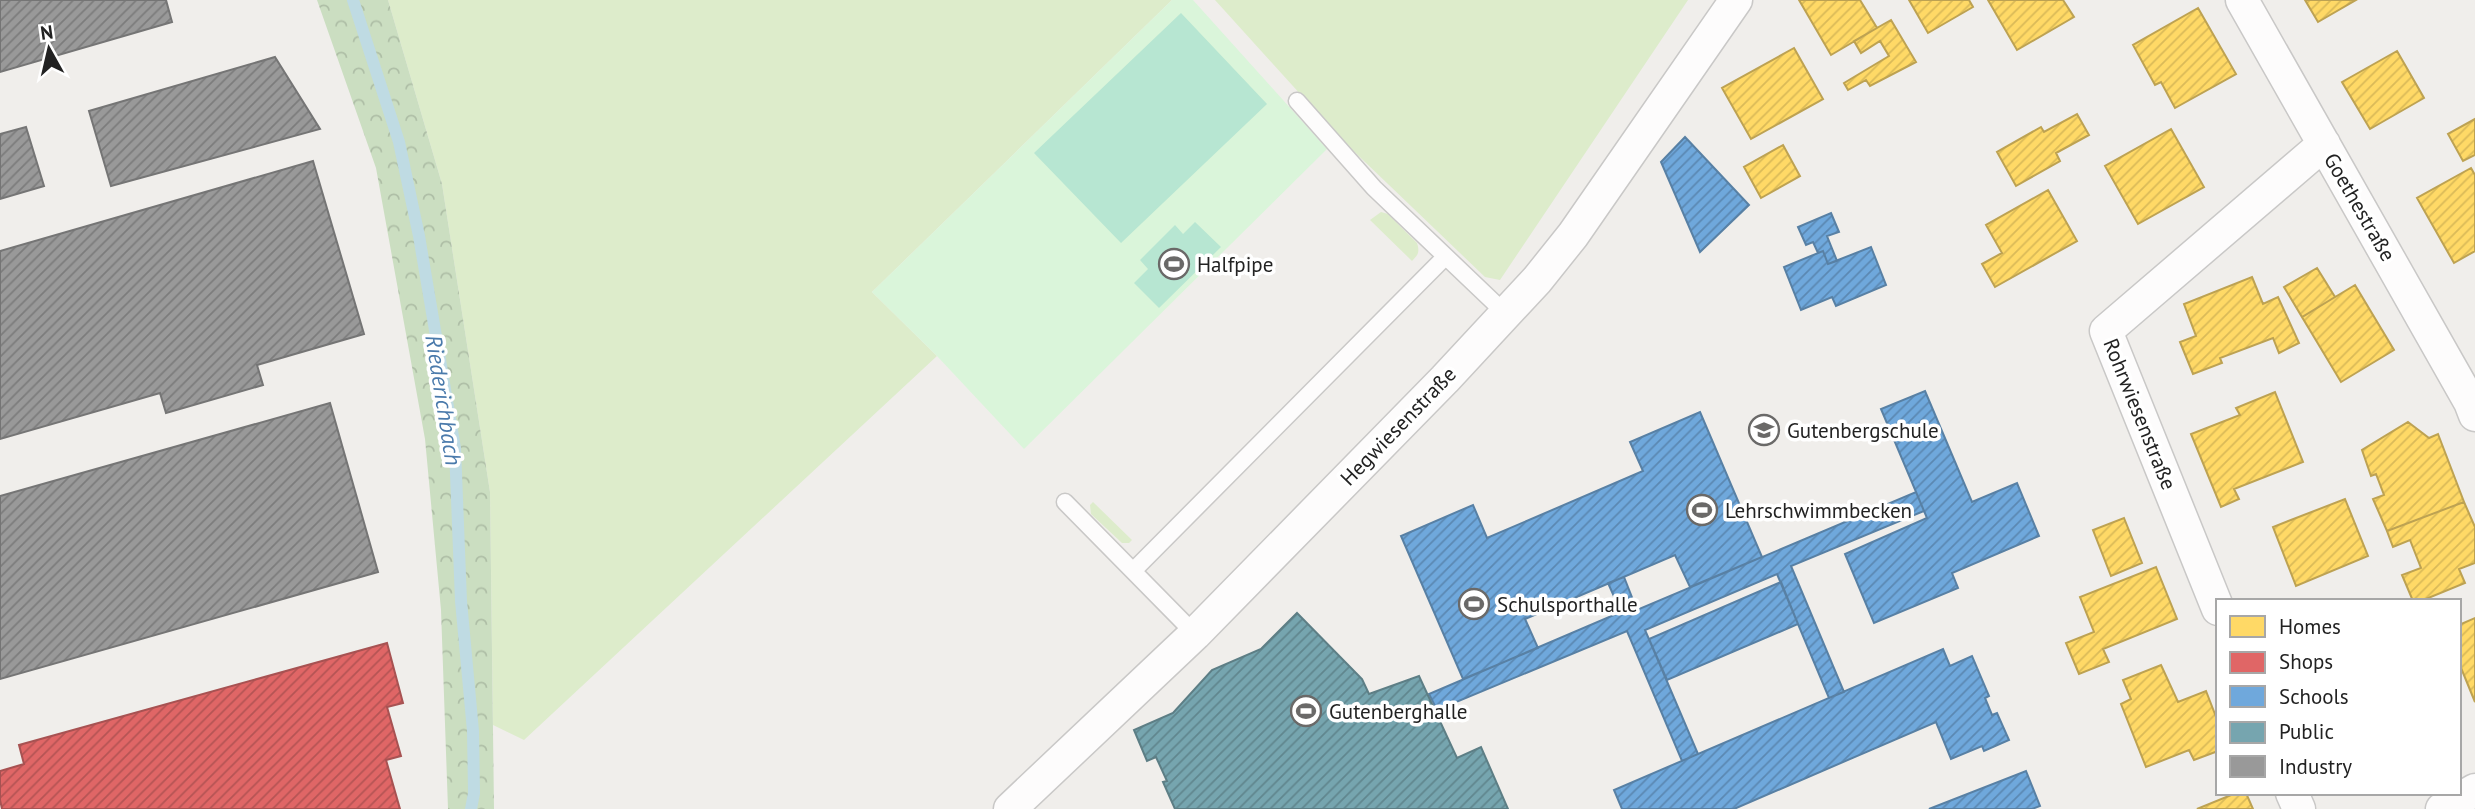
<svg xmlns="http://www.w3.org/2000/svg" width="2475" height="809" font-family="'PT Sans',sans-serif">
<style>
.grass{fill:#ddeccb}
.forest{fill:url(#forest-crowns)}
.park{fill:#daf5da}
.pitch{fill:#b7e6d2}
.homes{fill:url(#homes-hatch);stroke:#bda252;stroke-width:2}
.shops{fill:url(#shops-hatch);stroke:#a75252;stroke-width:2}
.schools{fill:url(#schools-hatch);stroke:#5880a4;stroke-width:2}
.public{fill:url(#public-hatch);stroke:#5d7e85;stroke-width:2}
.industry{fill:url(#industry-hatch);stroke:#757575;stroke-width:2}
.lines{fill:none;stroke-linecap:round;stroke-linejoin:round}
.stream{stroke:#bfdbe3;stroke-width:12}
.lane-casing{stroke:#c9c8c7;stroke-width:19}
.street-casing{stroke:#c9c8c7;stroke-width:35}
.lane{stroke:#fdfcfc;stroke-width:16}
.street{stroke:#fdfcfc;stroke-width:32}
.labels{text-anchor:middle;dominant-baseline:central;stroke-width:7;stroke-linejoin:round;paint-order:stroke}
.street-label{font-size:21px;fill:#222;stroke:#fff}
.poi-label{font-size:21px;fill:#222;stroke:#fff;text-anchor:start}
.water-label{font-size:23px;font-style:italic;fill:#4a7aab;stroke:#fff}
</style>
<defs>
<pattern id="forest-crowns" width="20" height="18" patternUnits="userSpaceOnUse" patternTransform="scale(1.75)"><rect width="20" height="18" fill="#cbdec1"/><path d="M2 6a3 3 0 1 1 6 0M12 15a3 3 0 1 1 6 0" fill="none" stroke="#aebea6"/></pattern>
<pattern id="homes-hatch" width="6" height="6" patternUnits="userSpaceOnUse" patternTransform="scale(1.75)"><rect width="6" height="6" fill="#ffd966"/><path d="M-1 1l2-2M0 6l6-6M5 7l2-2" fill="none" stroke="#daba58"/></pattern>
<pattern id="shops-hatch" width="6" height="6" patternUnits="userSpaceOnUse" patternTransform="scale(1.75)"><rect width="6" height="6" fill="#e06666"/><path d="M-1 1l2-2M0 6l6-6M5 7l2-2" fill="none" stroke="#b55454"/></pattern>
<pattern id="schools-hatch" width="6" height="6" patternUnits="userSpaceOnUse" patternTransform="scale(1.75)"><rect width="6" height="6" fill="#6fa8dc"/><path d="M-1 1l2-2M0 6l6-6M5 7l2-2" fill="none" stroke="#5b88b2"/></pattern>
<pattern id="public-hatch" width="6" height="6" patternUnits="userSpaceOnUse" patternTransform="scale(1.75)"><rect width="6" height="6" fill="#76a5af"/><path d="M-1 1l2-2M0 6l6-6M5 7l2-2" fill="none" stroke="#60868e"/></pattern>
<pattern id="industry-hatch" width="6" height="6" patternUnits="userSpaceOnUse" patternTransform="scale(1.75)"><rect width="6" height="6" fill="#999"/><path d="M-1 1l2-2M0 6l6-6M5 7l2-2" fill="none" stroke="#7c7c7c"/></pattern>
</defs>
<rect width="100%" height="100%" fill="#f0eeeb"/>
<path class="grass" d="M388,0H1172L872,292L937,356L524,740L493,725L490,492L442,184Z
M1215,0H1688L1500,280L1485,277L1341,139Z
M1381,212L1388,214L1417,243C1420,252 1418,255 1412,261L1370,220Z
M1093,502L1132,540L1129,543H1122L1091,514L1090,505Z"/>
<path class="forest" d="M317,0H388L442,184L490,492L494,809H448L441,610L425,439L376,168Z"/>
<path class="park" d="M1172,0H1193L1327,149L1024,449L937,356L872,292Z"/>
<path class="pitch" d="M1181,13L1267,104L1121,243L1034,153Z
M1195,222L1221,247L1159,308L1134,283L1148,269L1140,260L1175,225L1183,234Z"/>
<path class="homes" d="M1799,0H1860L1877,28L1831,55Z
M1909,0H1969L1973,7L1928,33Z
M1988,0H2063L2074,17L2017,50Z
M2305,0H2356L2318,22Z
M2198,8L2236,74L2175,108L2161,82L2155,85L2133,45Z
M1891,20L1916,62L1870,86L1866,80L1848,90L1844,83L1889,56L1880,41L1861,53L1854,41Z
M1794,48L1823,99L1751,139L1722,88Z
M2397,51L2424,98L2370,129L2342,82Z
M2077,114L2089,135L2056,153L2060,161L2016,186L1997,152L2041,127L2044,132Z
M2475,119V155L2463,161L2448,134Z
M2171,129L2204,187L2138,224L2105,166Z
M1783,145L1800,176L1761,198L1744,167Z
M2471,168L2475,175V251L2454,263L2417,198Z
M2048,190L2077,241L1995,287L1982,264L2002,253L1986,225Z
M2317,268L2335,297L2302,317L2284,287Z
M2252,277L2263,304L2278,297L2299,343L2279,353L2273,338L2220,358L2222,363L2193,374L2180,342L2196,336L2184,304Z
M2355,285L2394,350L2341,382L2302,317Z
M2275,392L2303,462L2234,489L2239,499L2221,507L2191,434L2240,415L2236,408Z
M2408,422L2429,438L2438,434L2464,502L2387,531L2373,499L2384,495L2376,474L2371,476L2362,450Z
M2345,499L2368,556L2296,586L2273,527Z
M2464,502L2475,527V563L2459,569L2465,583L2421,601H2413L2402,575L2421,568L2410,540L2393,547L2387,531Z
M2124,518L2142,563L2111,576L2093,530Z
M2156,567L2177,619L2103,649L2109,662L2079,674L2066,643L2094,632L2080,597Z
M2475,618V702L2459,663V625Z
M2161,665L2178,702L2206,691L2218,722V751L2194,760L2189,750L2146,767L2121,704L2131,699L2123,680Z
M2236,793H2246L2253,809H2197Z"/>
<path class="shops" d="M387,643L403,703L387,707L401,756L386,760L400,809H2L0,800V771L24,764L19,745Z"/>
<path class="schools" d="M1685,137L1749,205L1700,252L1661,162Z
M1831,213L1839,232L1827,236L1837,261L1828,264L1823,251L1818,253L1813,242L1806,245L1798,227Z
M1871,247L1886,285L1836,306L1832,297L1801,310L1784,267L1823,251L1828,264Z
M1925,391L1972,502L2017,483L2039,536L1952,573L1958,588L1874,623L1845,554L1927,518L1881,409Z
M1700,412L1762,557L1690,587L1675,555L1525,619L1538,648L1463,679L1401,536L1473,505L1487,538L1643,471L1630,442Z
M1916,492L1924,511L1791,566L1844,692L1829,698L1777,574L1645,630L1698,754L1682,761L1627,631L1437,710L1429,694L1621,612L1608,583L1624,577L1637,610Z
M1781,582L1798,624L1667,680L1649,639Z
M1943,649L1950,666L1972,656L1989,696L1985,698L1992,715L1997,713L2009,740L1984,751L1982,746L1951,759L1936,722L1734,809H1622L1614,790Z
M2026,771L2040,806L2032,809H1929Z"/>
<path class="public" d="M1297,613L1362,679L1369,694L1419,676L1457,758L1481,747L1508,809H1175L1163,782L1167,781L1156,757L1147,761L1134,730L1173,713L1212,670L1261,649Z"/>
<path class="industry" d="M0,0H166L172,22L0,72Z
M275,57L320,129L111,186L89,111Z
M26,127L44,186L0,199V134Z
M313,161L364,334L257,365L263,385L166,413L160,393L0,439V251Z
M330,403L378,572L0,679V496Z"/>
<g class="lines">
<path class="stream" d="M353,0L399,142L419,236L455,448L461,601L473,731L474,793L471,809"/>
<g class="lane-casing">
<path id="lane" d="M1297,101L1374,188L1505,313
M1065,502L1195,634
M1133,571L1445,257"/>
</g>
<g class="street-casing">
<path id="street" d="M2242,0L2470,402L2475,415
M2218,609L2106,331L2324,144
M2292,793L2299,809
M1010,809L1195,634L1445,379L1537,280L1573,235L1736,0
M2442,809L2475,790"/>
</g>
<use href="#lane" class="lane"/>
<use href="#street" class="street"/>
</g>
<defs>
<g id="stadium-ring" transform="scale(1.575)"><circle r="9.5" fill="#fff" stroke="#6a6968" stroke-width="1.5"/><path d="M0-5a6.5 5 0 1 0 0 10a6.5 5 0 1 0 0-10ZM-3.5-1.8h7v3.6h-7Z" fill="#6a6968"/></g>
<g id="school-ring" transform="scale(1.575)"><circle r="9.5" fill="#fff" stroke="#6a6968" stroke-width="1.5"/><path d="M0-5L7-2L0 1L-7-2ZM-4 1L0 2.5L4 1V4Q0 6-4 4Z" fill="#6a6968"/></g>
</defs>
<g fill-rule="evenodd">
<use href="#stadium-ring" x="1174" y="264"/>
<use href="#school-ring" x="1764" y="430"/>
<use href="#stadium-ring" x="1702" y="510"/>
<use href="#stadium-ring" x="1474" y="604"/>
<use href="#stadium-ring" x="1306" y="711"/>
</g>
<g class="labels">
<g class="street-label">
<text transform="translate(2360 207) rotate(60)">Goethestraße</text>
<text transform="translate(2140 414) rotate(68)">Rohrwiesenstraße</text>
<text transform="translate(1398 426) rotate(-46)">Hegwiesenstraße</text>
</g>
<g class="poi-label">
<text x="1197" y="264">Halfpipe</text>
<text x="1787" y="430">Gutenbergschule</text>
<text x="1725" y="510">Lehrschwimmbecken</text>
<text x="1497" y="604">Schulsporthalle</text>
<text x="1329" y="711">Gutenberghalle</text>
</g>
<g class="water-label">
<text transform="translate(444 400) rotate(81)">Riederichbach</text>
</g>
</g>
<rect x="2216" y="599" width="245" height="196" fill="#ffffff" stroke="#a7a7a7" stroke-width="2"/>
<rect x="2230" y="616" width="35" height="21" fill="#ffd966" stroke="#a7a7a7" stroke-width="2"/>
<text x="2279" y="634" font-size="21" fill="#222222">Homes</text>
<rect x="2230" y="652" width="35" height="21" fill="#e06666" stroke="#a7a7a7" stroke-width="2"/>
<text x="2279" y="669" font-size="21" fill="#222222">Shops</text>
<rect x="2230" y="686" width="35" height="21" fill="#6fa8dc" stroke="#a7a7a7" stroke-width="2"/>
<text x="2279" y="704" font-size="21" fill="#222222">Schools</text>
<rect x="2230" y="722" width="35" height="21" fill="#76a5af" stroke="#a7a7a7" stroke-width="2"/>
<text x="2279" y="739" font-size="21" fill="#222222">Public</text>
<rect x="2230" y="756" width="35" height="21" fill="#999999" stroke="#a7a7a7" stroke-width="2"/>
<text x="2279" y="774" font-size="21" fill="#222222">Industry</text>
<g transform="translate(49 49) rotate(352)" stroke="#ffffff" stroke-width="5" paint-order="stroke">
<path d="M0-5L12 26L0 18L-12 26Z" fill="#222222"/>
<text y="-10" font-size="19" font-weight="bold" text-anchor="middle" fill="#222222">N</text>
</g>
</svg>
